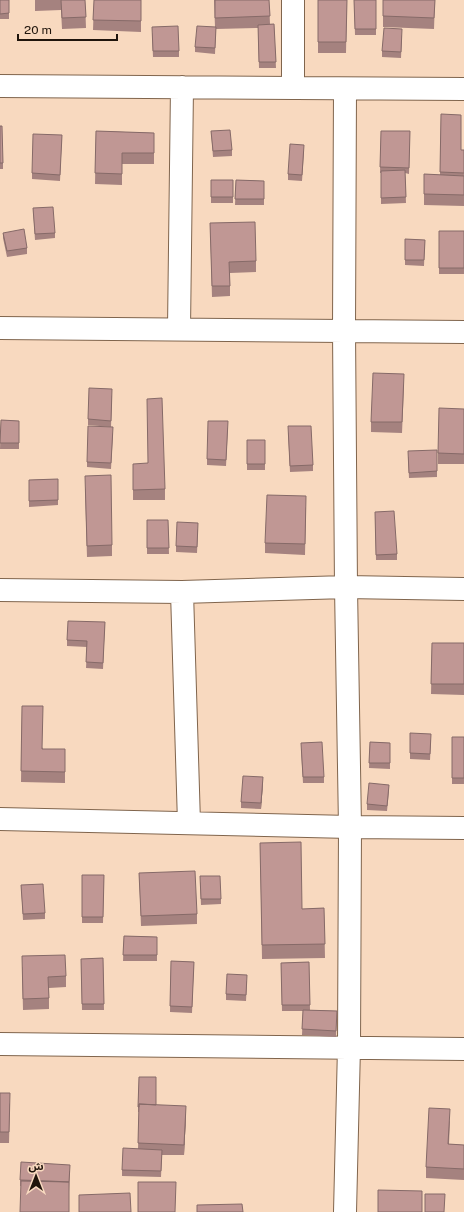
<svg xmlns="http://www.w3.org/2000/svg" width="464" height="1212" font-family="'Public Sans','Noto Sans Arabic',sans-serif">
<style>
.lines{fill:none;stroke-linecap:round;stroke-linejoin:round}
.minor-casing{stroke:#80654d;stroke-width:24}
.minor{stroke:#fff;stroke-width:22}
.wall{fill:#a5827f}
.shaded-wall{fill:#866a68}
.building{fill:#c09794;stroke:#866a68}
</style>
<rect width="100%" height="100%" fill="#f8d9bf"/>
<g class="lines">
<g class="minor-casing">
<path id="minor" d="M0,86L464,89
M293,88V0
M345,89L344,330L346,587L350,827L349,1047L345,1212
M0,328L464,332
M179,329L182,87
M0,590L182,592L346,587L464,589
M182,592L189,823
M0,819L350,827L464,828
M0,1044L464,1049"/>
</g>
<use href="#minor" class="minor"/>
</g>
<path class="wall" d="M0,0H9V19H0Z
M35,0H85L86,28L62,29L61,10L35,11Z
M94,0H141V32L93,30Z
M214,0H269L270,24H274L276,68H259L258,28L216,29L215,54L195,52V47L215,27Z
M318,0H347L346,53H318Z
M354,0H376V35H355Z
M435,0L434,29L383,27V16Z
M152,33L179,51V57H153Z
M402,35L401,58L382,57V51Z
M441,114L461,150H464V206L424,205V174L440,175Z
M0,126L3,163V169H0Z
M96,131L154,133V164H122V185L95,184Z
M211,131L232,150V156L213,157Z
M381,131H410L409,174L405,173L406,203L381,204V173H380Z
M62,135L60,181L32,179V173Z
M304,151L302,181L288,180V174Z
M211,180H233V203H211Z
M236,180L264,181V205H235Z
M33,208L55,233V238L35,240Z
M210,223L256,261V272L230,273V296L212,297Z
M439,231H464V274H439Z
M3,233L27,248V254L7,257L3,238Z
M405,239L425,240L424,266L405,265Z
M404,385L402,433L371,432V422Z
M112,395L111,427L88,425V419Z
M464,409V464H438V453Z
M1,420L19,421V449H0Z
M228,427L226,466L207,465V459Z
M288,432L313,465V471L290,472Z
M113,433L111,469L87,467V462Z
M247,440H265V470H247Z
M437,450V477L409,478L408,457Z
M133,464L165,489V500H133Z
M58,479V505L29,507V480Z
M85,487L112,545V556L87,557Z
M306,507L305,555L265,553V543Z
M375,512L397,554V560H376Z
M147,520H168L169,554H147Z
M198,529L197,553L176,552V546Z
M105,622L103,669L86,668L87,647L67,646V640Z
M432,643H464V695L431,694Z
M22,706L43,749H65V783L21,782Z
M410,733L431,740L430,760L410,759Z
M452,737H464V784H452Z
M370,742L390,743V769L369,768Z
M301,749L324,777V783H303Z
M263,783L261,809L241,808V802Z
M389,791L387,811L367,810V804Z
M260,843L302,909L324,908L325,958L262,959Z
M139,873L197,914V924L141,926Z
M82,875H104L103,923H82Z
M200,882L221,899V904L201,905Z
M21,885L45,913V919L23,920Z
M124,936L157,937V961H123Z
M103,958L104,1010H82L81,959Z
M171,961L194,962L192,1013L170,1012Z
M309,962L310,1010L337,1011L336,1037L302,1035L303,1011H282L281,963Z
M22,967L66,976V987L49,988V1009L23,1010Z
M247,981L246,1001L226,1000V994Z
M139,1077L156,1105L186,1116L184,1155H162L161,1177L122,1176V1170L138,1149L139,1112H138Z
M0,1093L10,1104L9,1143H0Z
M450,1120L449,1144L464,1145V1180L426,1178V1167Z
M70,1171L69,1192L20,1186V1180Z"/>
<path class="shaded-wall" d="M263,777V783L261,809V803Z
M186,1106V1116L184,1155V1145Z"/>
<path class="building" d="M0,0H9V13L0,14Z
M61,0H85L86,17L62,18Z
M94,0H141V21L93,20Z
M215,0H269L270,16L215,18Z
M318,0H347L346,42H318Z
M354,0H376V29H355Z
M383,0H435L434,18L383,16Z
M274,24L276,62H259L258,25Z
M178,26L179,51H153L152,27Z
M197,26L216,27L215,48L195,47Z
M384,28L402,29L401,52L382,51Z
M441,114L461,115V150H464V173L440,172Z
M0,126H2L3,163H0Z
M230,130L232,150L213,151L211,131Z
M96,131L154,133V153H122V174L95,173Z
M381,131H410L409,168L380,167Z
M33,134L62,135L60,175L32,173Z
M290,144L304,145L302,175L288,174Z
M405,170L406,197L381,198V171Z
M424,174L464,176V195L424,194Z
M211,180H233V197H211Z
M236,180L264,181V199H235Z
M53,207L55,233L35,234L33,208Z
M255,222L256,261L229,262L230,286H212L210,223Z
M24,229L27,248L7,251L3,233Z
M439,231H464V268H439Z
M405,239L425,240L424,260H405Z
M373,373L404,374L402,422H371Z
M89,388L112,389L111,421L88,419Z
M162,398L165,489L133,490V464L148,463L147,399Z
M439,408L464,409V454L438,453Z
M1,420L19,421V443H0Z
M208,421H228L226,460L207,459Z
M88,426L113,427L111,463L87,462Z
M288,426H311L313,465L290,466Z
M247,440H265V464H247Z
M437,450V471L409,473L408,451Z
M111,475L112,545L87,546L85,476Z
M58,479V500L29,501V480Z
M267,495L306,496L305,544L265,543Z
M394,511L397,554L376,555L375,512Z
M147,520H168L169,548H147Z
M177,522L198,523L197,547L176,546Z
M68,621L105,622L103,663L86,662L87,641L67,640Z
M432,643H464V684H431Z
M22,706H43L42,749H65V772L21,771Z
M410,733L431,734L430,754L410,753Z
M452,737H464V778H452Z
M322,742L324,777H303L301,743Z
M370,742L390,743V763H369Z
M243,776L263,777L261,803L241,802Z
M369,783L389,785L387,806L367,804Z
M301,842L302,909L324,908L325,944L262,945L260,843Z
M195,871L197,914L141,916L139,873Z
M82,875H104L103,917H82Z
M200,876H220L221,899H201Z
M43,884L45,913L23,914L21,885Z
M124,936L157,937V955H123Z
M65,955L66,976L48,977L49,998L23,999L22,956Z
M103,958L104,1004H82L81,959Z
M171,961L194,962L192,1007L170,1006Z
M309,962L310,1005H282L281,963Z
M227,974L247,975L246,995L226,994Z
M303,1010L337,1011L336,1031L302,1029Z
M139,1077H156V1105L139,1104V1107H138Z
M0,1093H10L9,1132H0Z
M139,1104L186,1106L184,1145L138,1143Z
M429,1108L450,1109L448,1144L464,1145V1169L426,1167Z
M123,1148L162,1150L161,1171L122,1170Z
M21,1162L70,1165L69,1182L49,1181L20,1180Z
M21,1181L69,1182V1212H20Z
M138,1182H176L175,1212H138Z
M378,1190L422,1191V1212H378Z
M130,1193L131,1212H79V1195Z
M425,1194H445L444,1212H425Z
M242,1204L243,1212H197V1205Z"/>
<g transform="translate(36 1176)" stroke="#f8d9bf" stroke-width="3" paint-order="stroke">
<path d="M0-3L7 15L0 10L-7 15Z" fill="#1f140b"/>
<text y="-6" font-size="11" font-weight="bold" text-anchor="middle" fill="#1f140b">ش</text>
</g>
<path d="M18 34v6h99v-6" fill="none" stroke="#1f140b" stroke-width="2"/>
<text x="24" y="34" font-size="12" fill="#1f140b" stroke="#f8d9bf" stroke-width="3" paint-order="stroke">20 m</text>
</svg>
